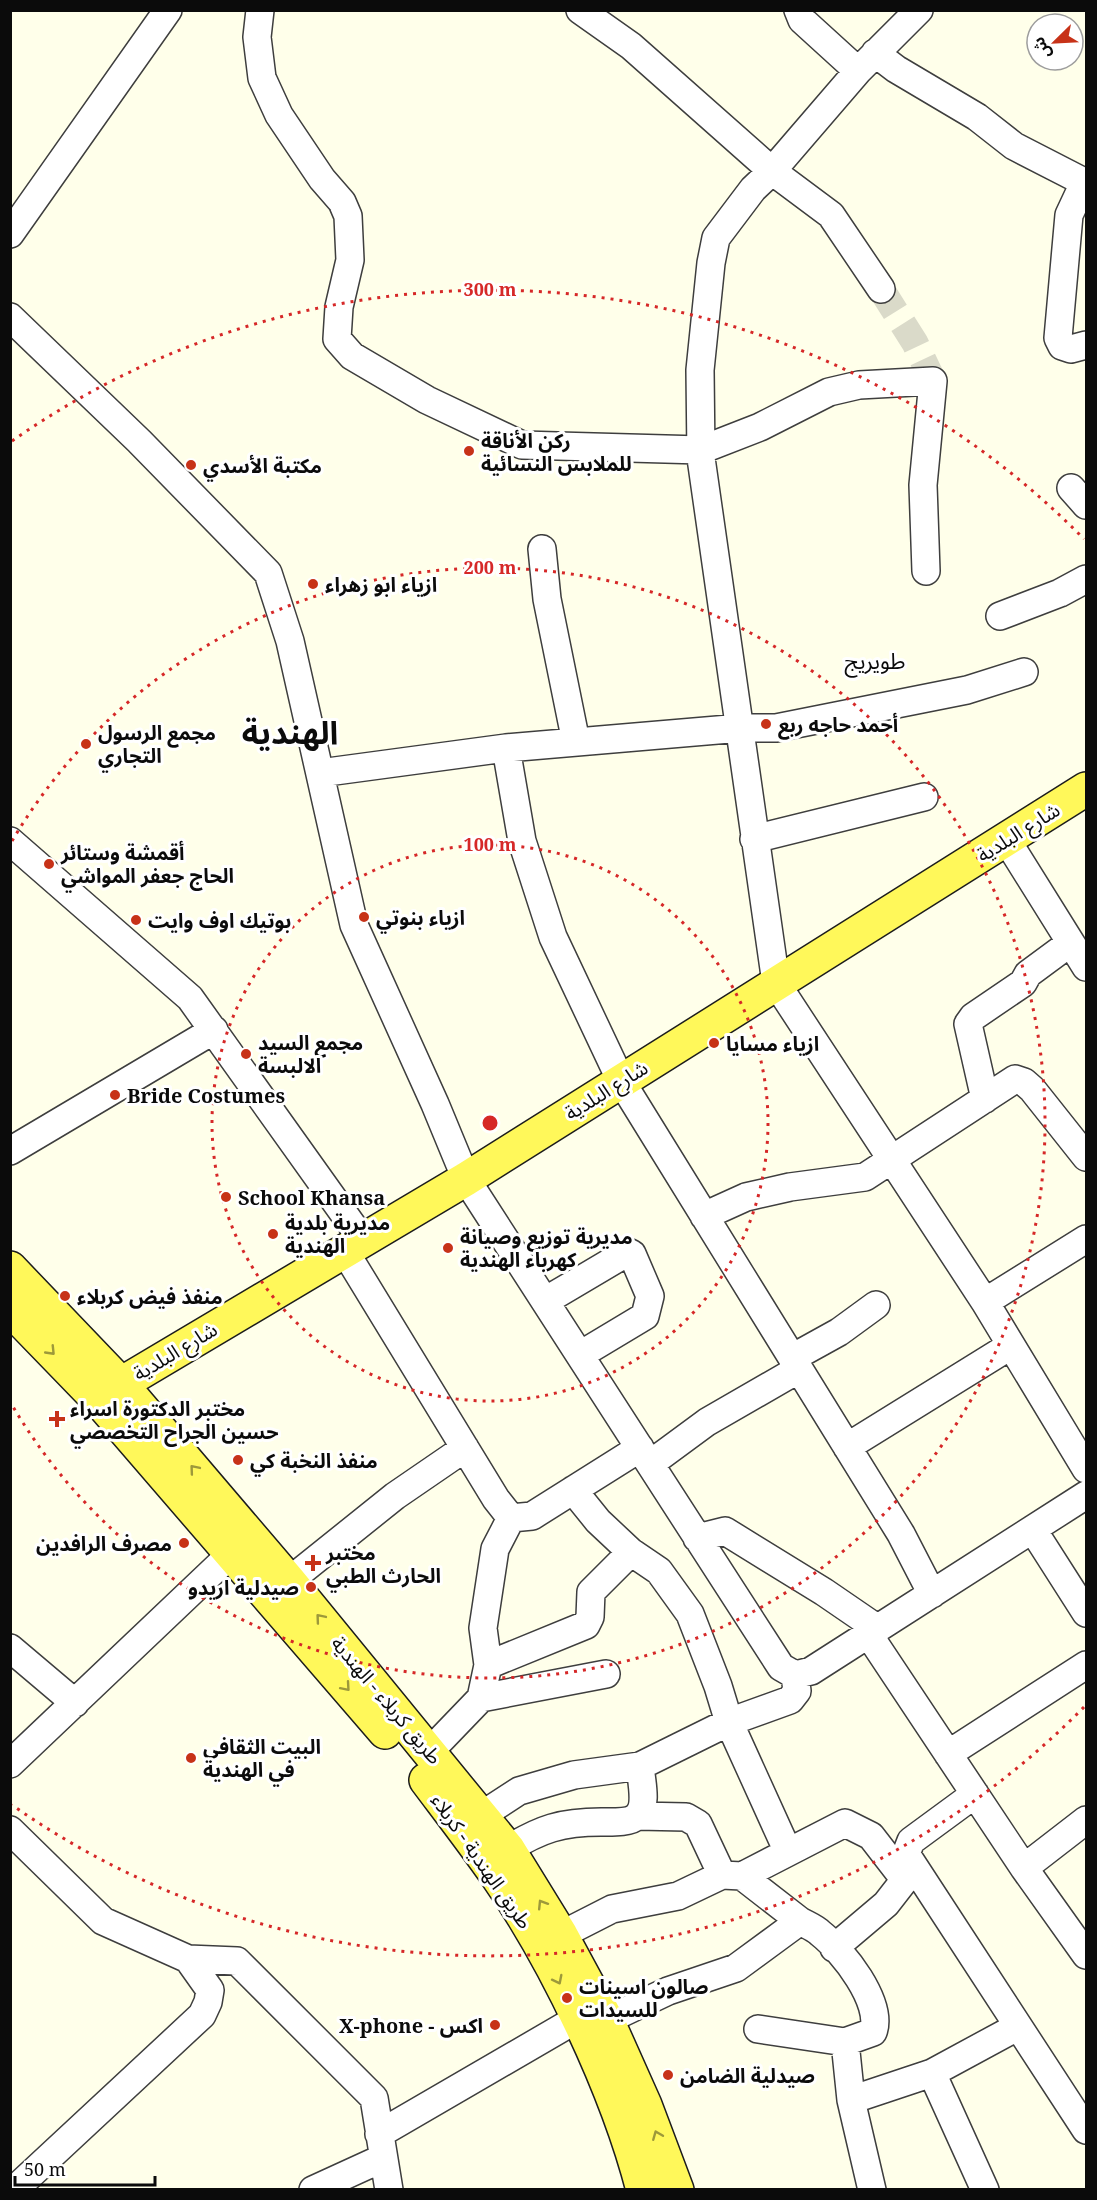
<svg xmlns="http://www.w3.org/2000/svg" width="1097" height="2200" font-family="'Noto Serif','Noto Sans Arabic',serif">
<style>
.lines{fill:none;stroke-linecap:round;stroke-linejoin:round}
.minor-tunnel{stroke:#dadac9;stroke-width:27;stroke-dasharray:27 14;stroke-linecap:butt}
.minor-casing{stroke:#3e3e3e;stroke-width:30}
.major-casing{stroke:#1c1c1c;stroke-width:36}
.minor{stroke:#fff;stroke-width:27}
.major{stroke:#fff85a;stroke-width:33}
.oneway{stroke:#9d993a}
.ring{fill:none;stroke:#d62828;stroke-width:3;stroke-dasharray:3 6}
.poi-dot{fill:#c73218;stroke:#fff;stroke-width:2}
.labels{text-anchor:middle;dominant-baseline:central;stroke-width:6;stroke-linejoin:round;paint-order:stroke}
.poi-label{font-size:20px;font-weight:bold;fill:#0b0b0b;stroke:#fff;text-anchor:start}
.street-label{font-size:20px;fill:#0b0b0b;stroke:#fff}
.quarter-label{font-size:22px;fill:#0b0b0b;stroke:#fff}
.town-label{font-size:32px;font-weight:bold;fill:#0b0b0b;stroke:#fff}
.centre{fill:#d62828;stroke:#fff;stroke-width:3}
.ring-label{font-size:18px;text-anchor:middle;font-weight:bold;fill:#d62828;stroke:#fff;stroke-width:6;stroke-linejoin:round;paint-order:stroke}
</style>
<rect width="100%" height="100%" fill="#ffffea"/>
<g class="lines">
<path class="minor-tunnel" d="M881,289L915,343L933,381"/>
<g class="minor-casing">
<path id="minor" d="M260,10L257,37L262,78L279,115L322,179L342,202L348,216L350,260L339,307L337,339L352,356L427,400L522,445L701,450L760,427L829,392L859,385L933,381L923,485L926,571
M580,10L631,46L772,171L831,215L881,289
M798,10L802,20L858,71
M919,10L858,71L772,171L753,189L716,238L711,263L700,370L701,458L776,983L985,1302L1086,1469
M875,53L896,69L977,117L1014,146L1086,183
M1084,183L1069,215L1058,338L1062,346L1071,349L1086,345
M10,234L168,10
M10,317L139,441L268,573L290,641L354,925L435,1104L466,1179L781,1667L795,1675L811,1671L1086,1495
M1071,488L1086,505
M542,549L547,599L576,742
M1000,616L1060,593L1086,579
M506,748L522,841L553,937L621,1081L901,1534L932,1594
M320,773L506,748L741,728H776L967,690L1024,672
M754,839L924,797
M1006,839L1086,967
M10,841L190,998L362,1239
M985,1099L968,1024L973,1017L1023,983L1028,974L1070,943
M10,1151L214,1030
M704,1216L746,1197L790,1187L865,1177L1015,1079L1024,1082L1032,1089L1086,1157
M344,1250L496,1499L511,1518L532,1516L640,1448
M545,1301L628,1252L632,1254L650,1296L645,1316L580,1355
M985,1302L1086,1239
M792,1358L839,1332L876,1305
M847,1447L1010,1346
M650,1464L707,1422L799,1369
M573,1490L598,1521L631,1552L659,1571L690,1614L718,1686L729,1722L788,1852
M1033,1530L1086,1613
M697,1538L725,1531L824,1592L878,1629
M289,1581L395,1496L465,1448
M869,1635L1024,1868L1086,1955
M10,1648L75,1703
M488,1665L586,1625L590,1617L591,1592L631,1552
M481,1698L606,1674
M430,1751L481,1698L488,1665L483,1628L495,1549L511,1518
M948,1754L1086,1665
M10,1764L231,1554
M975,1794L911,1841L906,1854L1086,2130
M482,1815L519,1791L574,1775L640,1766L729,1722L790,1700L797,1691L795,1675
M637,1816L686,1817L698,1824L722,1875
M10,1830L103,1921L188,1959L210,1990L208,2002L202,2015L14,2190
M508,1849C541,1829 561,1822 601,1822C611,1822 630,1823 637,1816C648,1806 641,1779 640,1766
M1024,1868L1086,1820
M742,1876L800,1921
M561,1935L612,1909L678,1896L722,1875L742,1876L845,1823L871,1836L905,1880
M834,1948L886,1904L914,1868
M188,1959L237,1961L374,2098L389,2190
M607,2020L668,1991L736,1968L800,1921C807,1925 815,1928 820,1933C842,1950 884,2003 873,2032L845,2042L758,2029
M845,2042L851,2100L872,2190
M932,2073L985,2190
M851,2100L932,2073L1017,2027
M379,2134L577,2019
M313,2190L383,2158"/>
</g>
<g class="major-casing">
<path id="major" d="M10,1268L121,1384L289,1581L508,1849L561,1935L607,2020L645,2105L677,2190
M10,1309L102,1404L385,1732
M121,1384L466,1179L1086,789
M426,1780C450,1812 474,1843 497,1876C556,1961 617,2089 643,2190"/>
</g>
<use href="#minor" class="minor"/>
<use href="#major" class="major"/>
</g>
<defs><path id="oneway-chevron" d="M-2-3.5L2.5 0L-2 3.5" fill="none" stroke-width="1.6" stroke-linecap="round" stroke-linejoin="round" transform="scale(1.5)"/></defs>
<g class="oneway">
<use href="#oneway-chevron" transform="translate(51 1351) rotate(46)"/>
<use href="#oneway-chevron" transform="translate(194 1469) rotate(-130)"/>
<use href="#oneway-chevron" transform="translate(320 1618) rotate(-130)"/>
<use href="#oneway-chevron" transform="translate(346 1687) rotate(49)"/>
<use href="#oneway-chevron" transform="translate(542 1904) rotate(-122)"/>
<use href="#oneway-chevron" transform="translate(558 1980) rotate(63)"/>
<use href="#oneway-chevron" transform="translate(657 2135) rotate(-112)"/>
</g>
<g class="ring">
<circle cx="490" cy="1123" r="278"/>
<path d="M12 841A555 555 0 1 1 12 1405"/>
<path d="M1084 1707A833 833 0 0 1 12 1805M12 441A833 833 0 0 1 1084 539"/>
</g>
<g class="poi-dot">
<circle cx="469" cy="451" r="6"/>
<circle cx="191" cy="465" r="6"/>
<circle cx="313" cy="584" r="6"/>
<circle cx="766" cy="724" r="6"/>
<circle cx="86" cy="744" r="6"/>
<circle cx="49" cy="864" r="6"/>
<circle cx="364" cy="917" r="6"/>
<circle cx="136" cy="920" r="6"/>
<circle cx="714" cy="1043" r="6"/>
<circle cx="246" cy="1054" r="6"/>
<circle cx="115" cy="1095" r="6"/>
<circle cx="226" cy="1197" r="6"/>
<circle cx="273" cy="1234" r="6"/>
<circle cx="448" cy="1248" r="6"/>
<circle cx="65" cy="1296" r="6"/>
<path d="M54 1410h6v6h6v6h-6v6h-6v-6h-6v-6h6z"/>
<circle cx="238" cy="1460" r="6"/>
<circle cx="184" cy="1543" r="6"/>
<path d="M310 1554h6v6h6v6h-6v6h-6v-6h-6v-6h6z"/>
<circle cx="311" cy="1587" r="6"/>
<circle cx="191" cy="1758" r="6"/>
<circle cx="567" cy="1998" r="6"/>
<circle cx="495" cy="2025" r="6"/>
<circle cx="668" cy="2075" r="6"/>
</g>
<g class="labels">
<g class="poi-label">
<text x="481" y="440">ركن الأناقة<tspan x="481" dy="23">للملابس النسائية</tspan></text>
<text x="203" y="465">مكتبة الأسدي</text>
<text x="325" y="584">ازياء ابو زهراء</text>
<text x="778" y="724">أحمد حاجه ربع</text>
<text x="98" y="732">مجمع الرسول<tspan x="98" dy="23">التجاري</tspan></text>
<text x="61" y="852">أقمشة وستائر<tspan x="61" dy="23">الحاج جعفر المواشي</tspan></text>
<text x="376" y="917">ازياء بنوتي</text>
<text x="148" y="920">بوتيك اوف وايت</text>
<text x="258" y="1042">مجمع السيد<tspan x="258" dy="23">الالبسة</tspan></text>
<text x="726" y="1043">ازياء مسايا</text>
<text x="127" y="1095">Bride Costumes</text>
<text x="238" y="1197">School Khansa</text>
<text x="285" y="1222">مديرية بلدية<tspan x="285" dy="23">الهندية</tspan></text>
<text x="460" y="1236">مديرية توزيع وصيانة<tspan x="460" dy="23">كهرباء الهندية</tspan></text>
<text x="77" y="1296">منفذ فيض كربلاء</text>
<text x="70" y="1408">مختبر الدكتورة اسراء<tspan x="70" dy="23">حسين الجراح التخصصي</tspan></text>
<text x="250" y="1460">منفذ النخبة كي</text>
<text x="172" y="1543" text-anchor="end">مصرف الرافدين</text>
<text x="326" y="1552">مختبر<tspan x="326" dy="23">الحارث الطبي</tspan></text>
<text x="299" y="1587" text-anchor="end">صيدلية اريدو</text>
<text x="203" y="1746">البيت الثقافي<tspan x="203" dy="23">في الهندية</tspan></text>
<text x="579" y="1986">صالون اسينات<tspan x="579" dy="23">للسيدات</tspan></text>
<text x="483" y="2025" text-anchor="end">X-phone - اكس</text>
<text x="680" y="2075">صيدلية الضامن</text>
</g>
<g class="street-label">
<text transform="translate(1018 832) rotate(-32)">شارع البلدية</text>
<text transform="translate(606 1090) rotate(-32)">شارع البلدية</text>
<text transform="translate(175 1351) rotate(-31)">شارع البلدية</text>
<text transform="translate(387 1700) rotate(50)">طريق كربلاء - الهندية</text>
<text transform="translate(482 1861) rotate(55)">طريق الهندية - كربلاء</text>
</g>
<g class="quarter-label">
<text x="875" y="660">طويريج</text>
</g>
<g class="town-label">
<text x="290" y="731">الهندية</text>
</g>
</g>
<circle cx="490" cy="1123" r="9" class="centre"/>
<g class="ring-label">
<text x="490" y="296">300 m</text>
<text x="490" y="574">200 m</text>
<text x="490" y="851">100 m</text>
</g>
<rect width="1097" height="2200" fill="none" stroke="#0b0b0b" stroke-width="24"/>
<g transform="translate(1055 42) rotate(246)"><circle r="28" fill="#ffffff" stroke="#9d9d9d" stroke-width="1.5"/>
<path d="M0-4.5L10 22L0 15L-10 22Z" fill="#c73218"/>
<text y="-9" font-size="16" font-weight="bold" text-anchor="middle" fill="#0b0b0b">ش</text>
</g>
<path d="M15 2176v9h140v-9" fill="none" stroke="#0b0b0b" stroke-width="3"/>
<text x="24" y="2176" font-size="18" fill="#0b0b0b" stroke="#ffffff" stroke-width="4.5" paint-order="stroke">50 m</text>
</svg>
